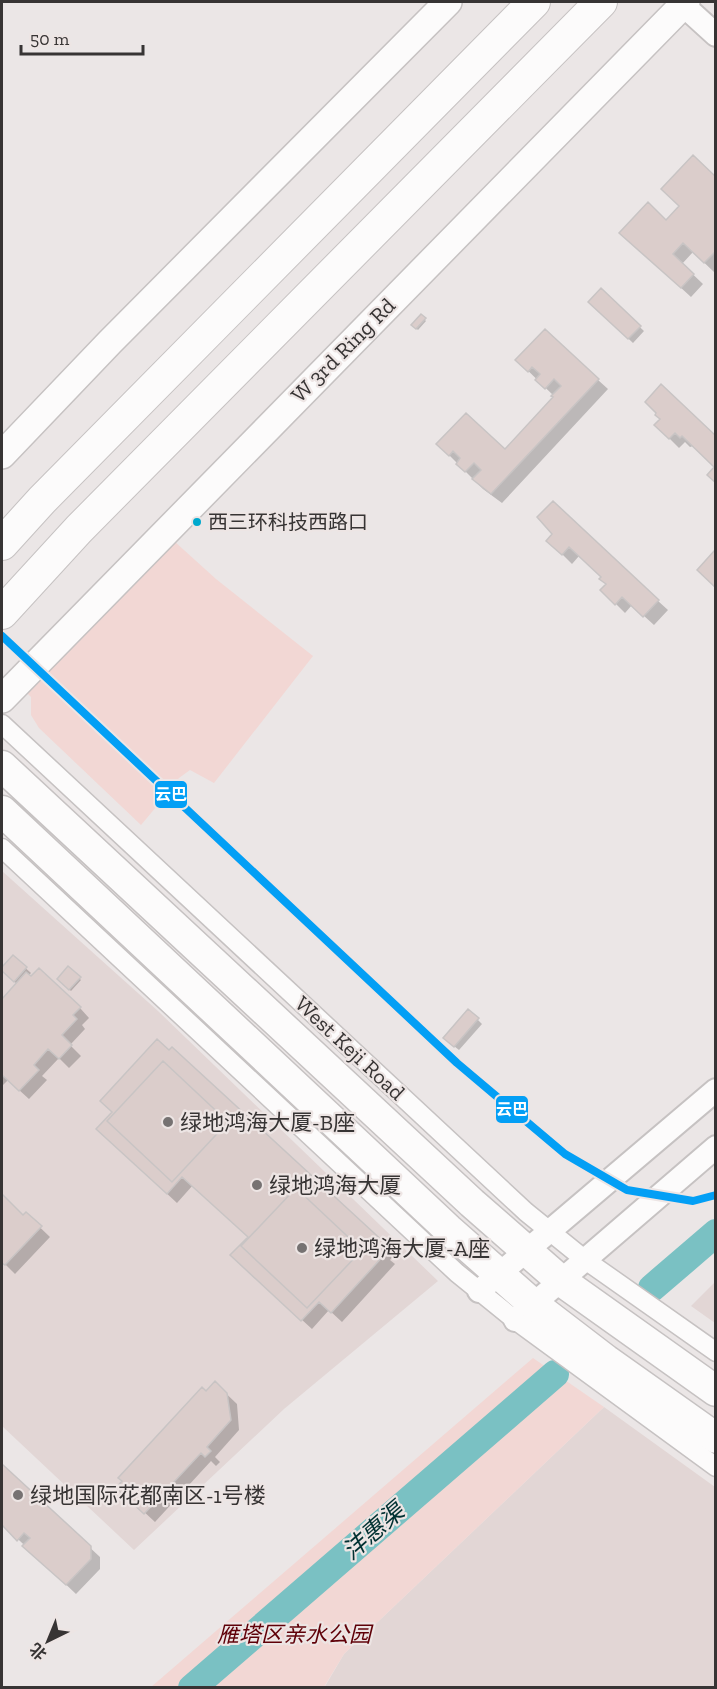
<svg xmlns="http://www.w3.org/2000/svg" width="717" height="1689" font-family="'Zilla Slab','Noto Sans SC',serif">
<style>
.built{fill:#e2d6d5}
.green{fill:#f2d7d4}
.shadow{fill:#0003}
.lines{fill:none;stroke-linecap:round;stroke-linejoin:round}
.river{stroke:#7ac1c3;stroke-width:28}
.building{fill:#dbcdcb;stroke:#c8c4c4;stroke-width:1.5}
.minor-casing{stroke:#c6c2c2;stroke-width:21}
.tertiary-casing{stroke:#c6c2c2;stroke-width:26}
.secondary-casing{stroke:#c6c2c2;stroke-width:30}
.primary-casing{stroke:#c6c2c2;stroke-width:33}
.trunk-casing{stroke:#c6c2c2;stroke-width:34}
.minor{stroke:#fcfbfb;stroke-width:18}
.tertiary{stroke:#fcfbfb;stroke-width:22}
.secondary{stroke:#fcfbfb;stroke-width:27}
.primary{stroke:#fcfbfb;stroke-width:30}
.trunk{stroke:#fcfbfb;stroke-width:32}
.rail-1-casing{stroke:#ede5e4;stroke-width:12}
.rail-1{stroke:#039ff5;stroke-width:8}
.bus-dot{fill:#00a9ce;stroke:#ede5e4;stroke-width:2}
.poi-dot{fill:#767272;stroke:#ede5e4;stroke-width:2}
.labels{text-anchor:middle;dominant-baseline:central;stroke-width:4.5;stroke-linejoin:round;paint-order:stroke}
.bus-label{font-size:20px;fill:#373434;stroke:#ede5e4;text-anchor:start}
.street-label{font-size:22px;fill:#373434;stroke:#ede5e4}
.poi-label{font-size:22px;fill:#373434;stroke:#ede5e4;text-anchor:start}
.park-label{font-size:22px;font-style:italic;fill:#5f0008;stroke:#ede5e4}
.water-label{font-size:24px;font-style:italic;fill:#003132;stroke:#ede5e4}
.line-badge{stroke:#ede5e4;stroke-width:2}
.badge-label{font-size:16px;text-anchor:middle;font-weight:bold;fill:#fff}
</style>
<rect width="100%" height="100%" fill="#ebe6e6"/>
<path class="built" d="M2,871L158,1011L438,1281L284,1409L134,1550L2,1426Z
M715,1282V1323L691,1306Z
M604,1407L715,1487V1687L324,1688L344,1654Z"/>
<path class="green" d="M174,541L216,579L313,656L214,783L190,770L179,778L174,784L168,780L157,795L162,800L141,825L39,728L31,715V697L25,691Z
M533,1358L604,1407L344,1654L324,1687H151Z"/>
<path class="shadow" d="M716,179V270L714,272L693,252L682,264L703,284L691,297L631,242L666,222Z
M601,291L644,331L633,343L590,302Z
M421,316L426,321L418,330L413,325Z
M517,360L598,380L608,389L502,503L483,489L438,444L505,451L555,397Z
M656,425L716,438L690,447L685,442L679,448Z
M554,534L658,601L668,610L654,625L632,605L625,613L602,590L607,584L603,577L579,556L572,564L549,541Z
M13,957L31,973L28,976L80,1008L89,1018L82,1025L85,1029L70,1045L81,1056L69,1068L59,1058L42,1076L47,1080L29,1099L8,1080L2,1086V1001L17,984L2,970Z
M68,968L81,980L71,991L59,979Z
M477,1019L482,1024L459,1050L449,1042Z
M172,1049L394,1255L390,1260L395,1264L342,1322L329,1310L312,1329L242,1265L249,1237L193,1185L177,1203L107,1138Z
M2,1196L23,1217L26,1214L50,1237L15,1274L2,1261Z
M215,1383L237,1404L239,1430L215,1457L220,1462L216,1466L211,1461L155,1522L128,1497L124,1482Z
M2,1466L100,1557V1569L76,1594L2,1524Z"/>
<g class="lines">
<path class="river" d="M652,1288L716,1233
M192,1688L555,1374"/>
</g>
<path class="building" d="M693,155L716,177V251L704,263L683,243L673,254L694,274L681,288L619,233L648,202L666,220L679,206L661,189Z
M601,288L641,326L628,339L588,302Z
M421,314L426,318L416,329L411,325Z
M545,329L599,379L491,494L472,479L481,470L474,463L465,472L456,464L460,458L453,451L449,456L436,444L466,413L505,449L553,397L551,396L561,386L554,379L545,389L535,380L540,374L532,367L528,372L515,360Z
M661,384L716,436V483L707,475L714,467L682,436L680,438L675,433L669,439L654,425L660,419L655,415L656,413L645,402Z
M553,501L659,600L643,617L622,597L615,605L600,590L606,584L599,579L601,577L569,547L562,555L546,541L552,534L537,517Z
M714,551L716,553V588L697,570Z
M13,955L27,967L14,982L2,971V967Z
M68,966L81,977L69,990L57,979Z
M39,968L81,1007L73,1015L77,1019L62,1035L72,1045L59,1059L48,1049L34,1065L39,1070L19,1091L2,1075V999L26,972L31,976Z
M468,1009L479,1018L454,1047L443,1038Z
M157,1039L169,1050L172,1047L386,1244L382,1249L386,1253L331,1313L319,1302L301,1321L230,1255L248,1237L182,1177L167,1194L96,1129L112,1112L100,1101Z
M163,1061L228,1122L172,1182L107,1121Z
M296,1188L362,1250L307,1308L241,1246Z
M2,1194L23,1215L26,1212L42,1226L5,1265L2,1263Z
M215,1381L227,1393L231,1420L207,1447L211,1451L205,1457L201,1453L144,1514L116,1488L122,1481L118,1478L202,1387L206,1391Z
M2,1464L91,1546V1559L66,1585L22,1546L30,1538L24,1533L17,1541L2,1525Z"/>
<g class="lines">
<g class="minor-casing">
<path id="minor" d="M2,724L526,1212L584,1259L716,1352
M2,848L457,1273L515,1320L716,1467"/>
</g>
<g class="tertiary-casing">
<path id="tertiary" d="M683,5L716,35
M479,1291L716,1090
M515,1320L716,1147"/>
</g>
<g class="secondary-casing">
<path id="secondary" d="M2,455L110,342L448,2
M2,699L686,2"/>
</g>
<g class="primary-casing">
<path id="primary" d="M2,766L472,1203L560,1280L716,1391
M2,811L448,1229L533,1304L606,1360L716,1438"/>
</g>
<g class="trunk-casing">
<path id="trunk" d="M2,544L42,500L534,2
M2,613L79,529L601,2"/>
</g>
<use href="#minor" class="minor"/>
<use href="#tertiary" class="tertiary"/>
<use href="#secondary" class="secondary"/>
<use href="#primary" class="primary"/>
<use href="#trunk" class="trunk"/>
<g class="rail-1-casing">
<path id="rail-1" d="M2,636L457,1063L565,1154L627,1190L693,1201L716,1195"/>
</g>
<use href="#rail-1" class="rail-1"/>
</g>
<circle class="bus-dot" cx="197" cy="522" r="5"/>
<g class="poi-dot">
<circle cx="168" cy="1122" r="6"/>
<circle cx="257" cy="1185" r="6"/>
<circle cx="302" cy="1248" r="6"/>
<circle cx="18" cy="1495" r="6"/>
</g>
<g class="labels">
<g class="bus-label">
<text x="208" y="522">西三环科技西路口</text>
</g>
<g class="street-label">
<text transform="translate(343 350) rotate(-45)">W 3rd Ring Rd</text>
<text transform="translate(350 1048) rotate(43)">West Keji Road</text>
</g>
<g class="poi-label">
<text x="180" y="1122">绿地鸿海大厦-B座</text>
<text x="269" y="1185">绿地鸿海大厦</text>
<text x="314" y="1248">绿地鸿海大厦-A座</text>
<text x="30" y="1495">绿地国际花都南区-1号楼</text>
</g>
<g class="park-label">
<text x="294" y="1634">雁塔区亲水公园</text>
</g>
<g class="water-label">
<text transform="translate(373 1531) rotate(-41)">沣惠渠</text>
</g>
</g>
<g class="line-badge">
<rect x="154" y="780" width="34" height="29" rx="6" fill="#039ff5"/>
<rect x="495" y="1095" width="34" height="29" rx="6" fill="#039ff5"/>
</g>
<g class="badge-label">
<text x="171" y="800">云巴</text>
<text x="512" y="1115">云巴</text>
</g>
<rect width="717" height="1689" fill="none" stroke="#373434" stroke-width="6"/>
<g transform="translate(48 1641) rotate(223)" stroke="#ede5e4" stroke-width="4.5" paint-order="stroke">
<path d="M0-4.5L10 22L0 15L-10 22Z" fill="#373434"/>
<text y="-9" font-size="16" font-weight="bold" text-anchor="middle" fill="#373434">北</text>
</g>
<path d="M21 45v9h122v-9" fill="none" stroke="#373434" stroke-width="3"/>
<text x="30" y="45" font-size="18" fill="#373434" stroke="#ede5e4" stroke-width="4.5" paint-order="stroke">50 m</text>
</svg>
